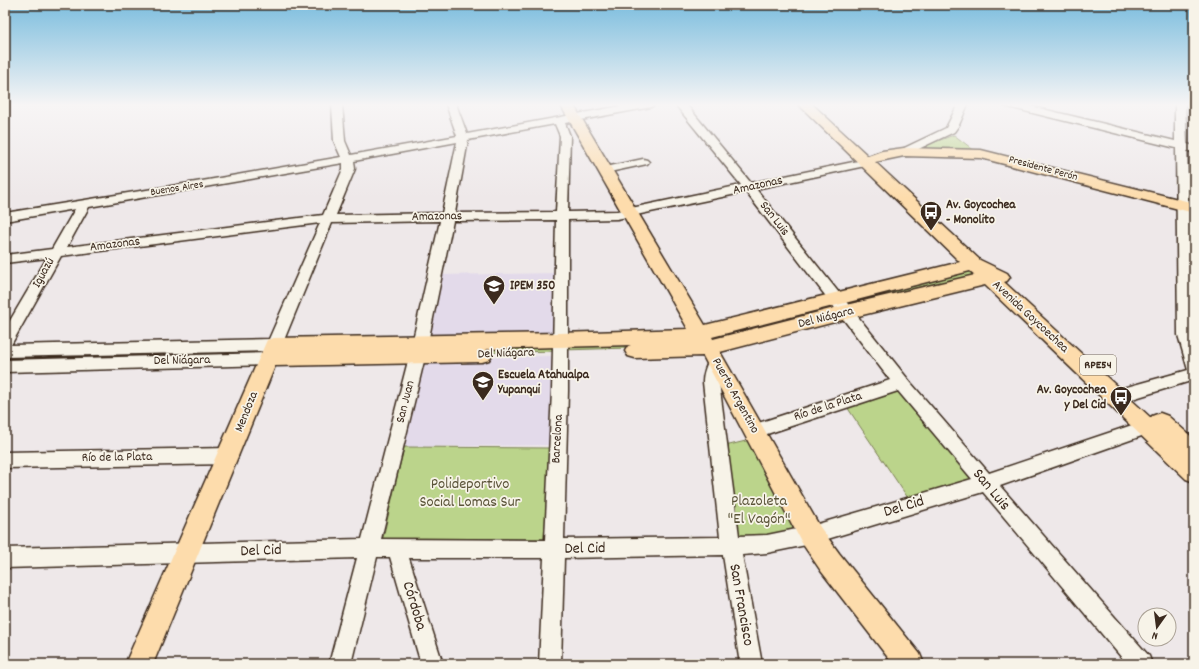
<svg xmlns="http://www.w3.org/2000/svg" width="1199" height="669" font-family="Dekko,sans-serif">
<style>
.built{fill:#e3daea}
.green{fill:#bbd48b;stroke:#7b7f54}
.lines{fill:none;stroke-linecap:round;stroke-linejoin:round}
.minor-casing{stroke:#3b2a1e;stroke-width:3}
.major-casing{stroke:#3b2a1e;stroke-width:3}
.minor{fill:#f7f3e8;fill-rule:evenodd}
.major{fill:#fddcac;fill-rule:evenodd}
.labels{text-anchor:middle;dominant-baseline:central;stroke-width:3.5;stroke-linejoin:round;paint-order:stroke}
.far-street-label{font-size:11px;fill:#3b2a1e;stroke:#f7f3e8}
.shield{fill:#f7f3e8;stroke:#73665b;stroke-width:1}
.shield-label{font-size:12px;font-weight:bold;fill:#3b2a1e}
.street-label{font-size:13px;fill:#3b2a1e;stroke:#f7f3e8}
.poi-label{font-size:13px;font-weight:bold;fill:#3b2a1e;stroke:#f7f3e8;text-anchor:start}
.near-park-label{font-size:16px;fill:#5b5439;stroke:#f7f3e8}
.near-street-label{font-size:16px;fill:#3b2a1e;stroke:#f7f3e8}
</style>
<rect width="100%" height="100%" fill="#eee8e9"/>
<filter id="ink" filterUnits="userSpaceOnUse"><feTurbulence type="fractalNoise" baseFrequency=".025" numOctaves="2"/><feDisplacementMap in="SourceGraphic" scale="8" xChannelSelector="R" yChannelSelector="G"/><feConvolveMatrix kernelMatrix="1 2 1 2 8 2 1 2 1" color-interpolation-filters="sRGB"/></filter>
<g filter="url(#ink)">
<path class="built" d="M555,273V337L427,340L437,275Z
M555,356L553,445L399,447L424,358Z"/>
<path class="green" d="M954,135L979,154L913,150Z
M971,269L979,276L847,310L840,299Z
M834,302L841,311L711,341L709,336Z
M558,342V351L423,354Z
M562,342L697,346L562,350Z
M270,348L266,356L5,362V354Z
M900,390L977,480L908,498L847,407Z
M754,439L803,533L735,542L721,447Z
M404,447L550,448L544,539L383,538Z"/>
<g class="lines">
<g class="minor-casing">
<path id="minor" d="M332,104H342L345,141L351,155L457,136L446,104H456L467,134L632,104H656L651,107L565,123L570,136L568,212L617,211L741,185L675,104H686L751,183L858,161L870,156H878L880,158L878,160L865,166L756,189L911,383L989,473L1147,420L1153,422L1155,427L1153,432L1000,486L1149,656L1152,664H1127L983,492L811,544L767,553L742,555L762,664H740L723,555L564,558L561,664H539L544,558H409L443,664H421L390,557H377L351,664H329L357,558L5,568V548L362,539L409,357L440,221L332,223L282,345L279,349L274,351L5,357V329L47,258L5,263V255L52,249L75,209L5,221V213L208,180L341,157L334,141ZM555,124L560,136L556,212L455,213L468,140ZM457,142L442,213L336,215L355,169L354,161ZM343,163V169L323,215L67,247L89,207ZM746,192L890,380L749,426L747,431L749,436L755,438L898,391L972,479L811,526L767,535L739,536L719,382V374L724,361L721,357L716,355L711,357C706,365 703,373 703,382L720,537L564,539L568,391V220L617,219ZM556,220L552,391L545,540L381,539L425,357L453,221ZM320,223L269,339L11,345L61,256Z
M958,104H968L959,125L954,132L908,154H900L898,152L900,150L946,128Z
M1003,104H1022L1175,141V104H1185L1187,144L1194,146V152L1187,151L1194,337V380L1129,400L1123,398L1121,393L1123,388L1188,370L1178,335L1176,148L1004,106Z
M643,159L647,160L649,162L647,164L605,173L601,172L599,170L601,168Z
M268,353L273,355L276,359L273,363L268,365L5,372V360Z
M229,448L235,451L238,456L235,461L229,464L5,468V452Z"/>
</g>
<g class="major-casing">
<path id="major" d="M560,104H573L705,325L960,262L798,104H812L868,156L882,151L904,148L981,150L1194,203V213L981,158L904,156L875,162L980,260L1007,273L1010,277L1007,281L1004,282L1151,418L1152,416L1160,413L1168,416L1194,439V482L1186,479L985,285L846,319L720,352L820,527L839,553L920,654L924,664H893L821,571L802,543L703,356L635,358L628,356L625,351L628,346L631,345L485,349L489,350L492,355L489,360L482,362L275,366L153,664H125L267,340L274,338L560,333L688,329ZM970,271L975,275L846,305L713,339L712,337Z"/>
</g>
<use href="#minor" class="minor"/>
<use href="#major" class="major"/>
</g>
</g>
<linearGradient id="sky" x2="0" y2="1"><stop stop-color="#7bbdde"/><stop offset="0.53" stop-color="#f7f5f5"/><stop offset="1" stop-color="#f7f5f5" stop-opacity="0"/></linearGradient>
<rect width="1199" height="198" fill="url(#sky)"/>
<defs>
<g id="bus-pin" transform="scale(1.15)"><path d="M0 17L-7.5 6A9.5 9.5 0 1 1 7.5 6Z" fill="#3b2a1e" stroke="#f7f3e8"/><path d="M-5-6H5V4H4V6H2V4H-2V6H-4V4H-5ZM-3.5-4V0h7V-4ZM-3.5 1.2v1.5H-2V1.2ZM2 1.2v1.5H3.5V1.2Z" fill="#fff"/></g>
<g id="school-pin" transform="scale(1.15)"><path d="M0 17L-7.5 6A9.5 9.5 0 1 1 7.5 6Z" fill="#3b2a1e" stroke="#f7f3e8"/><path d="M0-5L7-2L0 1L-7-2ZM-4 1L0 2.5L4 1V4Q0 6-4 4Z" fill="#fff"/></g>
</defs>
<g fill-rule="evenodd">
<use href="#bus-pin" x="931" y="212"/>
<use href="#school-pin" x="494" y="286"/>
<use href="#school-pin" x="483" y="382"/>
<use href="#bus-pin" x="1121" y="397"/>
</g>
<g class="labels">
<g class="far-street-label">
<text transform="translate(1043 169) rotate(15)">Presidente Perón</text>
<text transform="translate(177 189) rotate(-9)">Buenos Aires</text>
</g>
<rect class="shield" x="1080" y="355" width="36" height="20" rx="3"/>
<g class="shield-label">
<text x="1098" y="365">RPE54</text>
</g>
<g class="street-label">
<text transform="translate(758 186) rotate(-12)">Amazonas</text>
<text transform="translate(437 217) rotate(-1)">Amazonas</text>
<text transform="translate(774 219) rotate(52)">San Luis</text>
<text transform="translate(115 245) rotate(-7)">Amazonas</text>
<text transform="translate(44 273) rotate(-61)">Iguazú</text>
<text transform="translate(1030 317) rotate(43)">Avenida Goycoechea</text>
<text transform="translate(826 318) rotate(-14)">Del Niágara</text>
<text transform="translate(506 354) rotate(-2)">Del Niágara</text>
<text transform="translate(182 361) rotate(-1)">Del Niágara</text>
<text transform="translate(735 396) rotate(61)">Puerto Argentino</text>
<text transform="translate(406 402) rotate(-76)">San Juan</text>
<text transform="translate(828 407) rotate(-18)">Río de la Plata</text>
<text transform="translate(247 412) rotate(-68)">Mendoza</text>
<text transform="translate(558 439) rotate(-87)">Barcelona</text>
<text transform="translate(117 458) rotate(-1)">Río de la Plata</text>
</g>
<g class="poi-label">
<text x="946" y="205">Av. Goycochea<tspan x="946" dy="15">- Monolito</tspan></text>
<text x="510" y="286">IPEM 350</text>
<text x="498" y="375">Escuela Atahualpa<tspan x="498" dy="15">Yupanqui</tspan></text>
<text x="1106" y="390" text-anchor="end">Av. Goycochea<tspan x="1106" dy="15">y Del Cid</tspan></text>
</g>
<g class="near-park-label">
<text x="470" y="484">Polideportivo<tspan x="470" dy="18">Social Lomas Sur</tspan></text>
<text x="759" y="501">Plazoleta<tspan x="759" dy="18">"El Vagón"</tspan></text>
</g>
<g class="near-street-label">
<text transform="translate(991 490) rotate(50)">San Luis</text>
<text transform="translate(904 507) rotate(-17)">Del Cid</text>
<text transform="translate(585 549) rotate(-1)">Del Cid</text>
<text transform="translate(261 551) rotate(-2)">Del Cid</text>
<text transform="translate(741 605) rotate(80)">San Francisco</text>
<text transform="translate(414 606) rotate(73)">Córdoba</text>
</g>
</g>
<rect width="1199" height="669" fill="none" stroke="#f7f3e8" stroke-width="20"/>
<rect x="10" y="10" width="1179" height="649" fill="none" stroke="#3b2a1e" stroke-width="1.5" filter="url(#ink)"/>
<g transform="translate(1157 627) rotate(194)"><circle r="19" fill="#f7f3e8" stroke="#aca397"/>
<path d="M0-3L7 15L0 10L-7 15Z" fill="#3b2a1e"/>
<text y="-6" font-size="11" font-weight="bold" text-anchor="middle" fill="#3b2a1e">N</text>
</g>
</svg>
